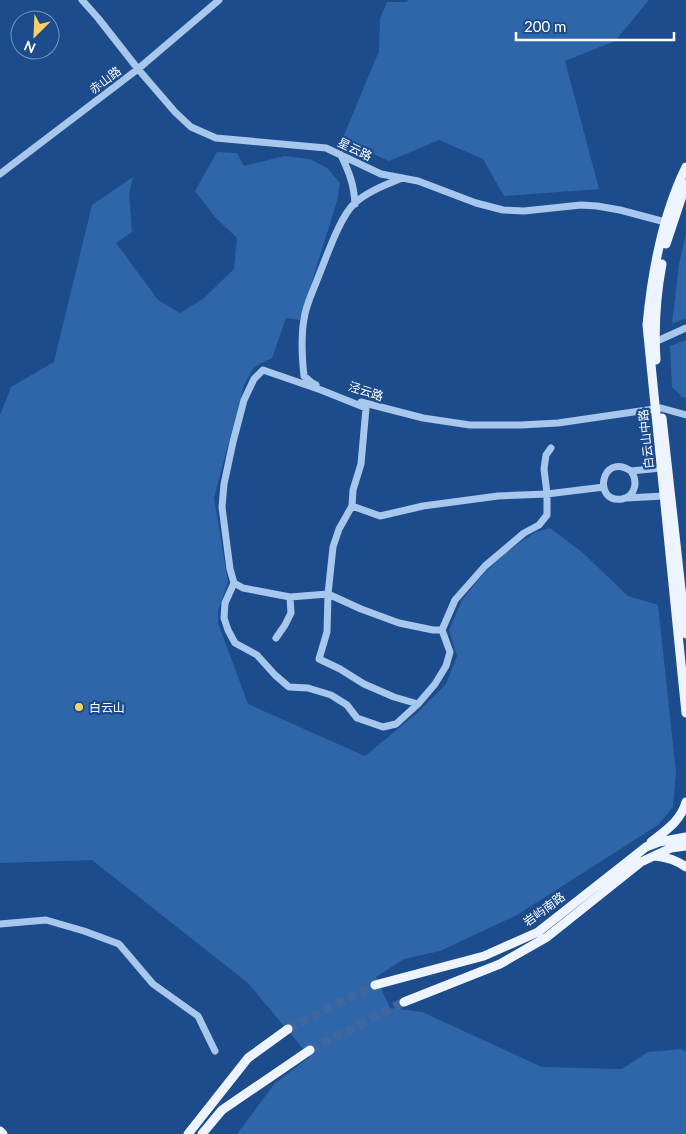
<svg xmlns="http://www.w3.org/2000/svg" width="686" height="1134" font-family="Lato,'Noto Sans SC',sans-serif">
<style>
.green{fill:#2f66aa}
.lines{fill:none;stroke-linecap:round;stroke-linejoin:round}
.major-tunnel{stroke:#3e679d;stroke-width:9;stroke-dasharray:9 4.5;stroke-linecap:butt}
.minor{stroke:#a8c7ed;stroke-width:7}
.major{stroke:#eef4ff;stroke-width:9}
.poi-dot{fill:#fdd265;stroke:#1c4c8c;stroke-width:2}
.labels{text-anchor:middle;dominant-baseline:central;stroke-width:4.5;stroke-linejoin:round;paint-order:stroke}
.street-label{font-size:12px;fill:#fff;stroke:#1c4c8c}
.poi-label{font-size:12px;fill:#fff;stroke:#1c4c8c;text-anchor:start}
</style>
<rect width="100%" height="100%" fill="#1c4c8c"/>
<path class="green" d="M409,0H649L615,41L565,61L599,189L504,196L483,159L439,140L389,161L342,140L379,51L380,19L387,2H406Z
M217,152L237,153L244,166L285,156L310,159L327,168L340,183L337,201L300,320L286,318L272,358L254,367L244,385L214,498L228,582L218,611V623L248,704L365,756L416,714L446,684L457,656L449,630L462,600L486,571L510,549L536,532L550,528L583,553L628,596L658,605L676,772L673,807L658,825L517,915L440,951L404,959L376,977L390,1008L422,1012L542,1067L622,1069L648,1052L682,1049L686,1052V1134H237L275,1083L310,1057L248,983L92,860L0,863V415L11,387L54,362L92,205L133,177L129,194L132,232L116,243L158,300L180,313L203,299L234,269L237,238L215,217L195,191Z
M686,233V318L672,324L679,264Z
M686,340V398L682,397L672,387L670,346Z"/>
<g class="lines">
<path class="major-tunnel" d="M288,1029L375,985
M310,1050L404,1002"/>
<path class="minor" d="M82,0L98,18L138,69L175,112L191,127L216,138L326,148L381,174L418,181L476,203L503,210L524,211L581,205L597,206L620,210L669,223
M341,155C349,172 354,184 355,204
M0,174L138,69L219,0
M655,342L686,328
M316,385L312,383L304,376C302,358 301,337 304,319C306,304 314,289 319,275C327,256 340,216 355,203C368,191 386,185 402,178
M361,402L423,418L470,425H521L558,423L661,408L686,415
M367,404L366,408L361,464L353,490L352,506L339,529L333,547L328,594L327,632L319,659L340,669L364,684L394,697L418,704
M366,408L321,390L263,370L254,379L244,400L233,442L224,484L222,507L230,569L234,583L225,603L224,618L228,630L235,643L257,655L275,675L289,687L308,688L331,695L347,705L357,718L383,727L396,724L418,704L435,684L446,666L450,652L442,630L455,600L485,566L524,533L539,525L547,515V494L544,469L546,455L551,448
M631,471C638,481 636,496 622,499C592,504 601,451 631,471L661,468
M626,498L664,496
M352,506L380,516L423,506L498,496L547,494L604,487
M234,583L243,588L290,597L328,594L361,609L399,623L433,630H442
M276,638L285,625L291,613L290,597
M0,924L46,920L84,931L119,944L153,984L198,1016L215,1051"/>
<path class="major" d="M686,167C662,216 652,272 647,325L686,713
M666,244L686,184
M656,360C654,328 656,296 662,264
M662,418L686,634
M651,842C665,831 681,821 686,802
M655,856C667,857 676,860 686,867
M375,985L484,956L538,932L646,847L659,842L686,837
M404,1002L500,964L547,937L641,862L671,848L686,846
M0,1131L3,1134
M188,1134L248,1058L288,1029
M202,1134L222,1110L310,1050"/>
</g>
<circle class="poi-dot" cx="79" cy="707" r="5"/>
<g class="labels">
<g class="street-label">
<text transform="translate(105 80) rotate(-37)">赤山路</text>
<text transform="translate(355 149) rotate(26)">星云路</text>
<text transform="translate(366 391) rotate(18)">泾云路</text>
<text transform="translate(646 439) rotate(-96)">白云山中路</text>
<text transform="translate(544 909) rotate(-36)">岩屿南路</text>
</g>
<g class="poi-label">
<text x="89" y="707">白云山</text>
</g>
</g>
<g transform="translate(35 35) rotate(204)"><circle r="24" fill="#1c4c8c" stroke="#7794ba"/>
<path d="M0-4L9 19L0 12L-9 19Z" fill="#fdd265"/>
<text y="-8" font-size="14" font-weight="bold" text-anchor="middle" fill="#ffffff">N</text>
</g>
<path d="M516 32v8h158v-8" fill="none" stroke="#ffffff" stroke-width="2.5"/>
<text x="524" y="32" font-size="15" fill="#ffffff" stroke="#1c4c8c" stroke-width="4" paint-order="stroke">200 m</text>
</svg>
